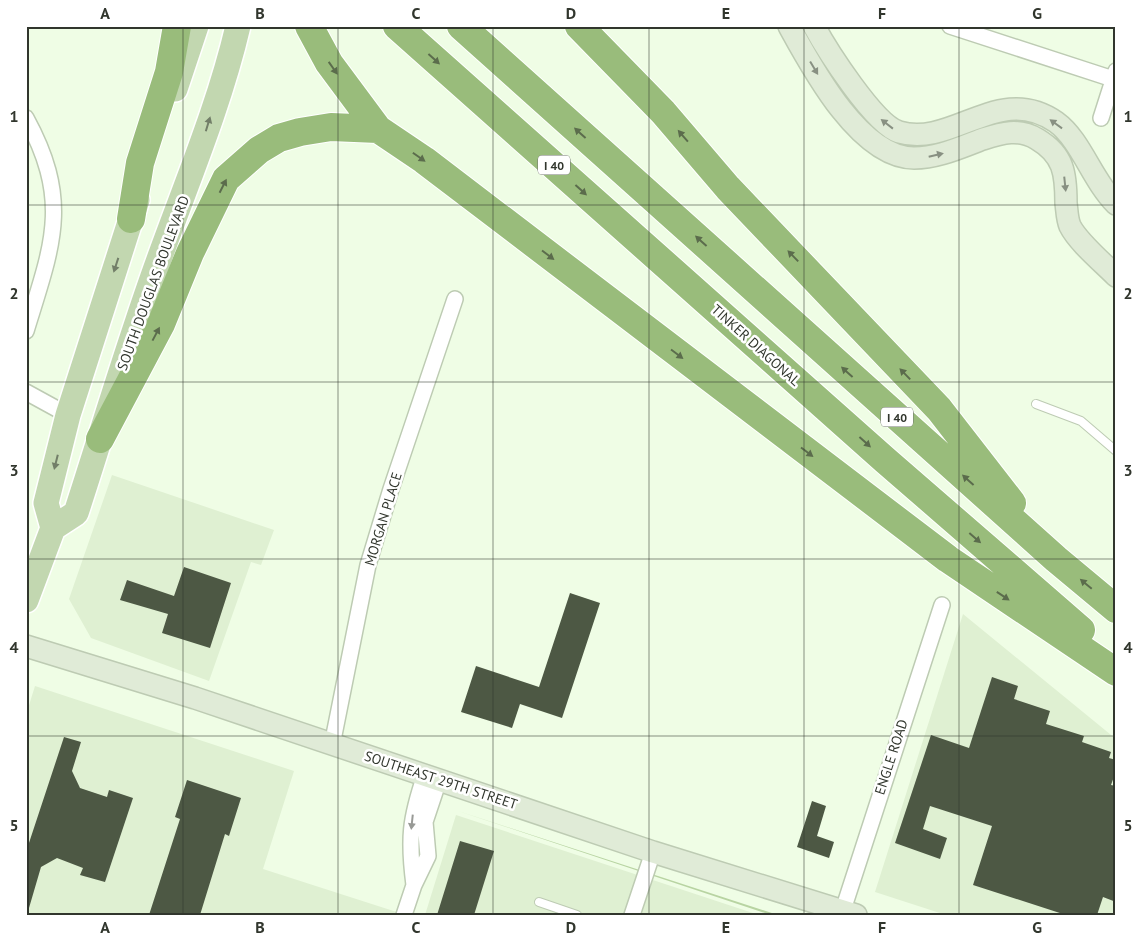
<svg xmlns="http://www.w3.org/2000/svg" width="1142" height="941" font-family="'PT Sans',sans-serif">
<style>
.built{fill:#dff0d2}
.green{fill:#b8d4a2}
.building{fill:#4d5844}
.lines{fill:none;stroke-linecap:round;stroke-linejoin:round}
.lane-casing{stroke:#bdcbb3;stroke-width:10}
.street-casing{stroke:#bdcbb3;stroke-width:18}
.secondary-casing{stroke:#bdcbb3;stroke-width:24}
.primary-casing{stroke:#fff;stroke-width:28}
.highway-casing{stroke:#fff;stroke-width:30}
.lane{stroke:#fff;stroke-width:8}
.street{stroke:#fff;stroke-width:15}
.secondary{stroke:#e0ebd7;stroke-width:21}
.primary{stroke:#c2d7b0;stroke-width:25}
.highway{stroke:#99bc7b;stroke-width:28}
.oneway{fill:#5b6c4c}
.oneway2{fill:#889082}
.oneway3{fill:#727e68}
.oneway4{fill:#989a96}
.grid{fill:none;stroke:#31362d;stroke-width:1;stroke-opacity:0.55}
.labels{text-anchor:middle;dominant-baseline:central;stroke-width:5;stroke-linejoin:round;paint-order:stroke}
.shield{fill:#fff;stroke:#6f726c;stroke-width:1}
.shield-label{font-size:12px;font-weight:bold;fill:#31362d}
.street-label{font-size:14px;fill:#31362d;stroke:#fff}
.neatline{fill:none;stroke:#31362d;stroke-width:2}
.grid-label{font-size:16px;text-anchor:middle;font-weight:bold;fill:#31362d}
</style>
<rect width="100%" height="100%" fill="#effde5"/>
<path class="built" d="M112,475L274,530L261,565L251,562L209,681L91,638L69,599Z
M963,614L1116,739V915H946L875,892Z
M35,686L294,771L263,869L406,915H26V715Z
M456,815L759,915H425Z"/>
<path class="green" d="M458,811L778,915H771Z"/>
<path class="building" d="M184,567L231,583L210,648L162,633L168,614L120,600L127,580L174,596Z
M570,593L600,603L562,718L520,704L512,728L461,712L476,666L539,687Z
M992,677L1018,686L1014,699L1050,711L1046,724L1084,736L1082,742L1111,752L1109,758L1116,760V771L1111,785L1116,786V902L1103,897L1097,915H1066L973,885L992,826L930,806L923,829L947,838L940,859L895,843L931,735L969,748Z
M64,737L81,742L72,771L80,788L107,797L109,790L133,798L105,882L80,875L83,868L57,858L41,867L29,908L26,907V852Z
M187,780L241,798L229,836L225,834L200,915H149L180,819L175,817Z
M812,801L826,806L817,836L834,842L829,858L797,847Z
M460,841L494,851L474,915H437Z"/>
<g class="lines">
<g class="lane-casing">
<path id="lane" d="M1036,404L1081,421L1116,451
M539,902L577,915"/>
</g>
<g class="street-casing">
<path id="street" d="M950,26L1113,79
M26,118C72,202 52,246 26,331
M1101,118L1116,71
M26,392L68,415
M332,745L368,565L391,489L455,299
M414,885C408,839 410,819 425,775
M843,910L942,605
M404,915L414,885L428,856L425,822L439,780
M632,915L653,852"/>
</g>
<g class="secondary-casing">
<path id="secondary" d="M789,26C812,68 860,158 914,158C938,158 961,147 983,139C1002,133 1019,128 1037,139C1064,155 1066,174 1066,203C1067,210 1067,219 1070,226C1078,242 1102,262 1116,276
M814,26C827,50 874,124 899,132C953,148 999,82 1056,122C1081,140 1092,180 1116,204
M26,646L195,698L653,852L856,915"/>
</g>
<g class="primary-casing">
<path id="primary" d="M175,89L196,26
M53,528L76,513C103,430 128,345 158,262C186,184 219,107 238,26
M26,600L53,528L46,503L68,415L137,200"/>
</g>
<g class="highway-casing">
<path id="highway" d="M309,26L329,63L378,129L424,160L948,559L1116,672
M397,26L885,460L1081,630
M461,26L1056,559L1116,609
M579,26L663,112L728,188L939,409L1012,503
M131,219L140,163L169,72L177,26
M100,439L161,324L190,253L226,179L259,150L279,138L300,132L331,127L378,129"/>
</g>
<use href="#lane" class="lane"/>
<use href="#street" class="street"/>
<use href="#secondary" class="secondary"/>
<use href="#primary" class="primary"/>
<use href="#highway" class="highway"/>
</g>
<defs><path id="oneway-solid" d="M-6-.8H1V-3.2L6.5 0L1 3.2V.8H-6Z" transform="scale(1.25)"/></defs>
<g class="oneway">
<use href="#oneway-solid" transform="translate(434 59) rotate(42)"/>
<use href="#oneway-solid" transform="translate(333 68) rotate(55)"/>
<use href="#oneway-solid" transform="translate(580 133) rotate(-138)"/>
<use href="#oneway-solid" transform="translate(683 136) rotate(-131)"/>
<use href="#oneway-solid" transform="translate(419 157) rotate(35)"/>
<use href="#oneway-solid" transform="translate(223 186) rotate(-63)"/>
<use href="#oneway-solid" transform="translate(581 190) rotate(42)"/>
<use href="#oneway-solid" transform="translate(701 241) rotate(-138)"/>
<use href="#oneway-solid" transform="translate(548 255) rotate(37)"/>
<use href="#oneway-solid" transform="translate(793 256) rotate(-134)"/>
<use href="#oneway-solid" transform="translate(156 334) rotate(-62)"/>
<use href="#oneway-solid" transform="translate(677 354) rotate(37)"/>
<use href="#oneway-solid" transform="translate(847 372) rotate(-138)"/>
<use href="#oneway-solid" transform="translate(905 374) rotate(-134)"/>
<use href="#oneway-solid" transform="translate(865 442) rotate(42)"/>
<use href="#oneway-solid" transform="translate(807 452) rotate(37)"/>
<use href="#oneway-solid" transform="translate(968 480) rotate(-138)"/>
<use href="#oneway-solid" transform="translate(975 538) rotate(41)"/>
<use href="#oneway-solid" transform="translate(1086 584) rotate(-140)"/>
<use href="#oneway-solid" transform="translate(1003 596) rotate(34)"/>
</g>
<g class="oneway2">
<use href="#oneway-solid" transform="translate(814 68) rotate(59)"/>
<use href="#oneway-solid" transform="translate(887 124) rotate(-142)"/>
<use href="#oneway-solid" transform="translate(1056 124) rotate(-144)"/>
<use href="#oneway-solid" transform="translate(936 155) rotate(-13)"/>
<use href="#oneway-solid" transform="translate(1065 184) rotate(84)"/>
</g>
<g class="oneway3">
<use href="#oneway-solid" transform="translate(208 124) rotate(-73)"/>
<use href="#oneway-solid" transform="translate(116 265) rotate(108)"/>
<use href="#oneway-solid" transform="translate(56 462) rotate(104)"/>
</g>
<use class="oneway4" href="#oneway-solid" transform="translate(412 822) rotate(96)"/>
<path class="grid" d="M183,26V915M338,26V915M493,26V915M649,26V915M804,26V915M959,26V915M26,205H1116M26,382H1116M26,559H1116M26,736H1116"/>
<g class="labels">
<g class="shield">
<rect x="538" y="155.5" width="32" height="19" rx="4"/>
<rect x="881" y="407.5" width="32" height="19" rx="4"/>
</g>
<g class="shield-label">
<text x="554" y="165">I 40</text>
<text x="897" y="417">I 40</text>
</g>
<g class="street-label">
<text transform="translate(153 283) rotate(-70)">SOUTH DOUGLAS BOULEVARD</text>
<text transform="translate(756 345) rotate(42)">TINKER DIAGONAL</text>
<text transform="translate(383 519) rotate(-73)">MORGAN PLACE</text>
<text transform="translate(891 757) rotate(-72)">ENGLE ROAD</text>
<text transform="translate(441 780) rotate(18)">SOUTHEAST 29TH STREET</text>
</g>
</g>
<rect width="1142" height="941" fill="none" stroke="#ffffff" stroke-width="55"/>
<rect x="28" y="28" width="1086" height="886" class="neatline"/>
<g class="grid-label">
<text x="105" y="19">A</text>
<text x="260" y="19">B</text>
<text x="416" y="19">C</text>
<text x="571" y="19">D</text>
<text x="726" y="19">E</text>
<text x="882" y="19">F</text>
<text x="1037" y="19">G</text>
<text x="14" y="122">1</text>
<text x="1128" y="122">1</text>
<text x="14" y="299">2</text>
<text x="1128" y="299">2</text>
<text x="14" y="476">3</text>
<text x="1128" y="476">3</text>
<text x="14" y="653">4</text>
<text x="1128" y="653">4</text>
<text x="14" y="831">5</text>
<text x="1128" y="831">5</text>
<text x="105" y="933">A</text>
<text x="260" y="933">B</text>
<text x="416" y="933">C</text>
<text x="571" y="933">D</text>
<text x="726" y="933">E</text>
<text x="882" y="933">F</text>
<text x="1037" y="933">G</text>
</g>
</svg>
